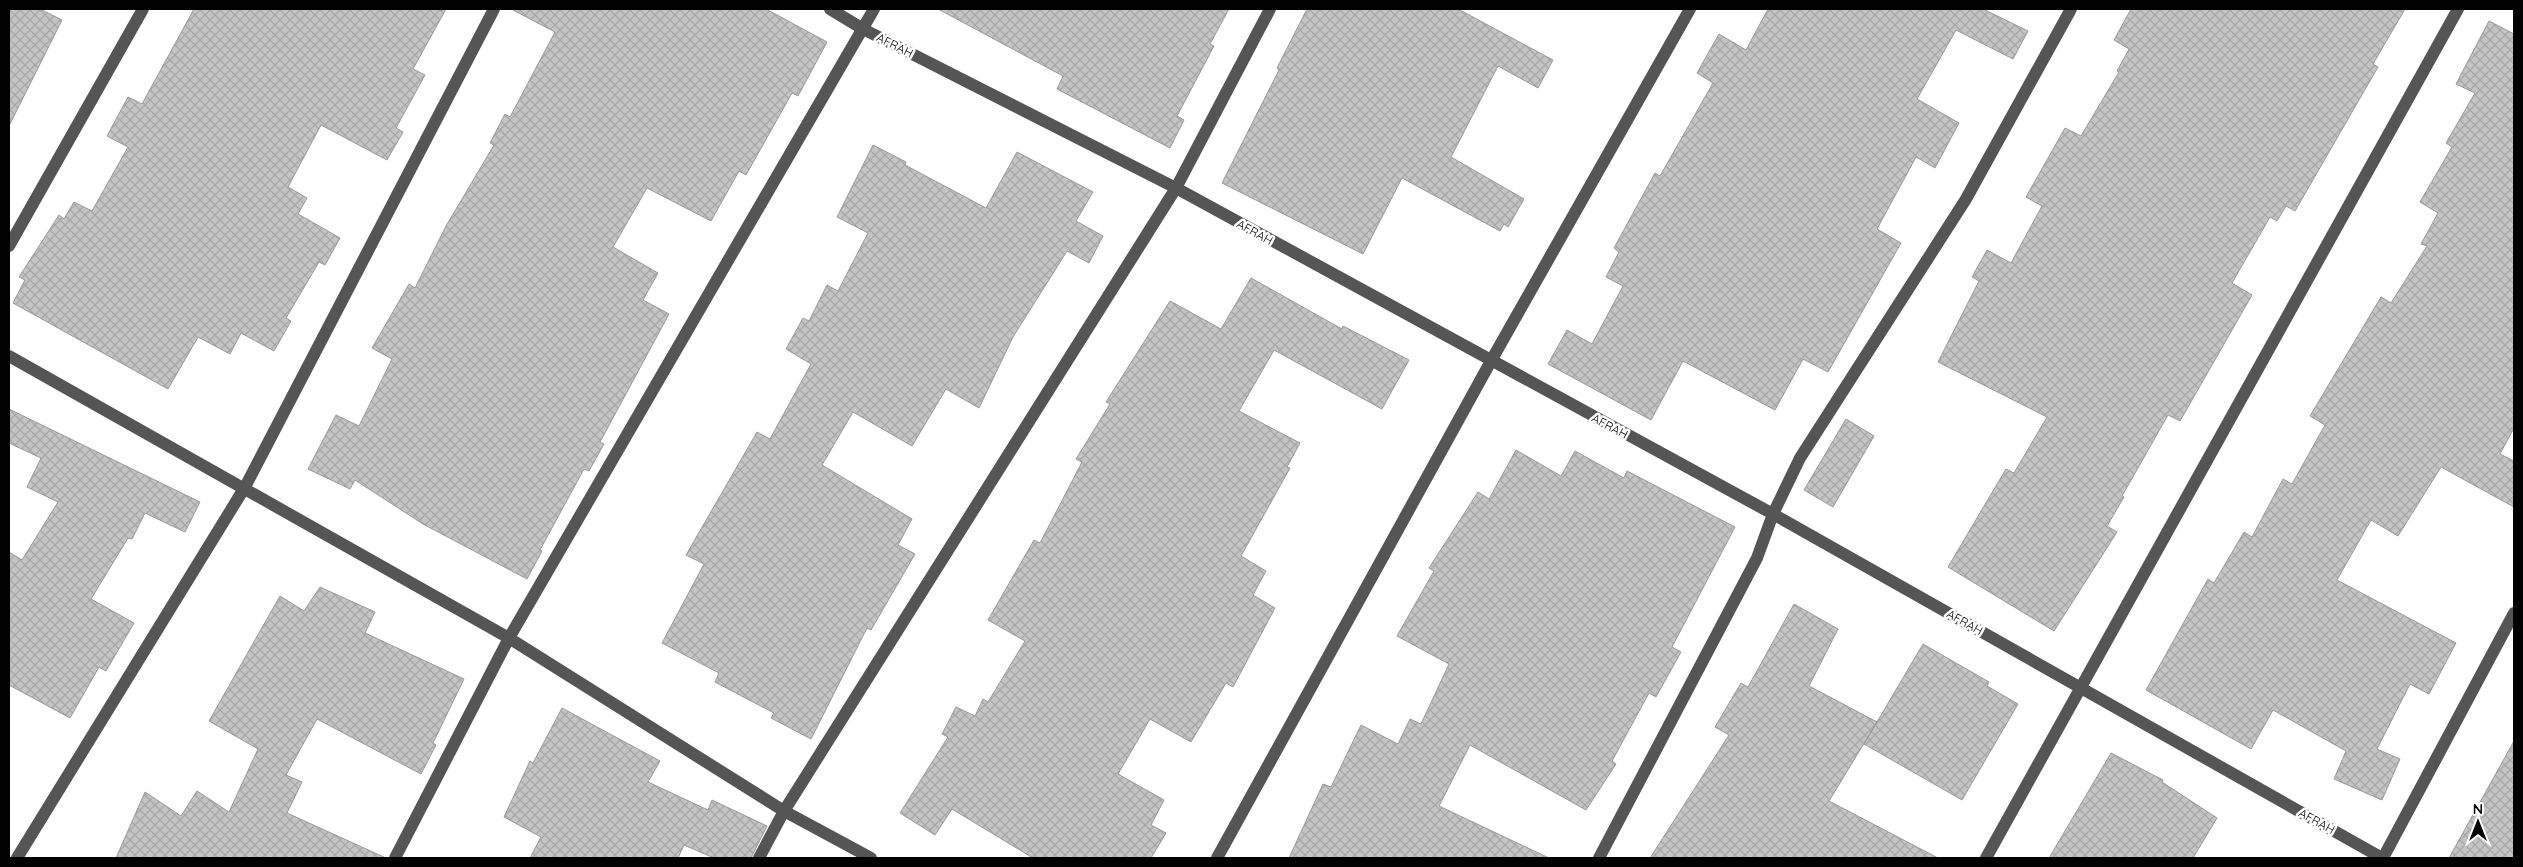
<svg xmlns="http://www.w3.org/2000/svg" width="2523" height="867" font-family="Quicksand,sans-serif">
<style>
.building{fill:url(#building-cross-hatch);stroke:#999}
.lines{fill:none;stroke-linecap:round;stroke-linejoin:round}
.minor{stroke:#555;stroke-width:12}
.labels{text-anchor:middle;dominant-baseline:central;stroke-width:5;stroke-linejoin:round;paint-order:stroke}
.street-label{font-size:12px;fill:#000;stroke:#fff}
</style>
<defs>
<pattern id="building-cross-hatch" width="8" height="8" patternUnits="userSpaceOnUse" patternTransform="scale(1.25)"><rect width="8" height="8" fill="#c4c4c4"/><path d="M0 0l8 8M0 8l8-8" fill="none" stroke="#a7a7a7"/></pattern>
</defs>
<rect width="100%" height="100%" fill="#fff"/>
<path class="building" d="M9,9H40L62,20L9,126Z
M194,9H446L413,69L425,75L396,128L403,132L387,160L321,125L288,187L307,198L298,214L340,238L325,265L319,262L286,318L291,321L274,351L241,333L230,354L198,337L168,389L13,303L25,280L19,277L59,215L64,219L74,202L92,211L128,147L107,136L128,97L142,104Z
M511,9H766L827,42L798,96L792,93L746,175L739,171L711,221L647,188L613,247L658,273L643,300L669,314L600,442L604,444L589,471L584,469L540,550L542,551L527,579L423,524L355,480L350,489L308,469L336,415L359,426L392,359L372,348L409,284L415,288L446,226L494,145L490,143L505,114L510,117L555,32Z
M938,9H1229L1210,44L1214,46L1177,116L1184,120L1170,148L1057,89L1063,76Z
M1307,9H1458L1553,60L1538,88L1498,66L1451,157L1524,199L1508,227L1504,224L1500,231L1402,178L1363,254L1222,183L1279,70L1277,68Z
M1768,9H1983L2028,31L2013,59L1956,30L1917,99L1959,123L1935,168L1916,157L1877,229L1901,243L1828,372L1803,359L1775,410L1683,361L1651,420L1548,364L1567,330L1592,344L1623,286L1606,277L1619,252L1614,248L1655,173L1660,176L1713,83L1697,73L1719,34L1746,50Z
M2131,9H2405L2373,64L2378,67L2295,211L2286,206L2277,221L2270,217L2232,283L2252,295L2180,421L2168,415L2122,496L2124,497L2107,526L2117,532L2054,631L1948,567L2006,469L2014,473L2047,417L1938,362L1979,281L1972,277L1987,250L2011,263L2042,206L2026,197L2065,128L2081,136L2119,72L2117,71L2129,49L2114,40Z
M2489,21L2514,34V428L2500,454L2514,461V507L2441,467L2398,536L2371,520L2337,580L2456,643L2429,694L2410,684L2377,749L2400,759L2382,800L2334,779L2346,751L2273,710L2251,749L2146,690L2208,579L2214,583L2244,532L2252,537L2283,479L2292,484L2325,425L2310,416L2381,297L2391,303L2427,246L2421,244L2438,213L2420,202L2452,147L2446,143L2475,93L2456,84Z
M873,145L906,162L905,165L986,208L1017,152L1093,192L1076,221L1103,236L1089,263L1067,251L1013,337L979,408L946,389L912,446L853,412L822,465L912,519L898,545L915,554L871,630L867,628L811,739L771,718L774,713L715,682L719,673L662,643L704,564L686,555L757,432L770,439L811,364L786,349L803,318L809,321L827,285L838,291L868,233L837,217Z
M1251,278L1342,329L1343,326L1409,360L1382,409L1274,350L1239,411L1300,443L1287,467L1290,468L1241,556L1266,571L1253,595L1275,608L1233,687L1226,683L1191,742L1150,719L1118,774L1164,800L1151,825L1166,833L1151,858H1033L952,809L935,835L900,813L948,737L942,734L956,707L975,716L983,699L988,702L1025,641L988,620L1034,540L1040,543L1082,462L1076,459L1110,404L1106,402L1170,301L1221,329Z
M9,409L200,502L185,532L145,513L132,539L128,538L91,599L134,623L106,671L99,667L70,718L9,685V552L22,560L58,502L27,487L41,458L9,443Z
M1846,419L1874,436L1833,507L1804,490Z
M1516,450L1561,476L1575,451L1624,478L1627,471L1735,527L1672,647L1681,652L1656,697L1649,693L1612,761L1616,764L1586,810L1470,745L1439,806L1549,858H1289L1323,784L1331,787L1361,725L1398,744L1410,719L1421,724L1449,664L1397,636L1434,571L1429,568L1478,492L1489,499Z
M320,587L375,612L365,633L464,679L433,743L436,745L421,774L317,719L286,775L302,782L287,813L386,858H116L145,792L181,816L197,791L229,812L258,749L209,721L280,596L304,611Z
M1794,604L1838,629L1809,686L1877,722L1829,801L1938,858H1650L1729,735L1715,727L1741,683L1748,687Z
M1923,644L1989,682L1987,686L2018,704L1962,800L1864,744Z
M562,708L660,761L648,782L708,810L712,800L767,826L751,858H714L684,845L678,858H530L541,837L504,817L530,761L533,763Z
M2514,741V858H2449Z
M2111,753L2163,780L2162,782L2217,818L2193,858H2049Z"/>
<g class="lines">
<path class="minor" d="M830,9L863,29L1176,188L1773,514L2382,858
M9,246L143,9
M9,356L509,638L784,811L871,858
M17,858L245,487L494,9
M395,858L509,638L874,9
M759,858L784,811L1176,188L1270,9
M1217,858L1491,361L1690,9
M1599,858L1757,558L1773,514L1800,458L1966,199L2071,9
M1986,858L2458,9
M2383,858L2514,613"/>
</g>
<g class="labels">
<g class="street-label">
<text transform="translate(895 45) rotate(27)">AFRAH</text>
<text transform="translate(1255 232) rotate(29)">AFRAH</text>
<text transform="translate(1610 426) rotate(28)">AFRAH</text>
<text transform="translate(1965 622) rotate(29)">AFRAH</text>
<text transform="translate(2317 821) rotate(29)">AFRAH</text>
</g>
</g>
<rect width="2523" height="867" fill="none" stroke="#000000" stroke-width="20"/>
<g transform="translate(2478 822)" stroke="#ffffff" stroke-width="4" paint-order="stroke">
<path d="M0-4L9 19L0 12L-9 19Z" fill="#000000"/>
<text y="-8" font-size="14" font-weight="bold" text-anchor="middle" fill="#000000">N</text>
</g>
</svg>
